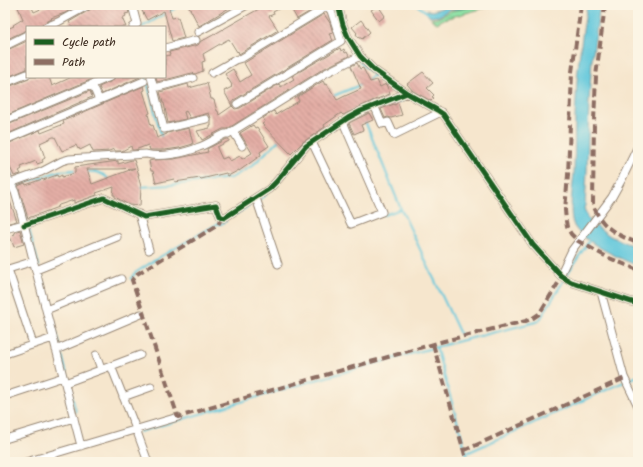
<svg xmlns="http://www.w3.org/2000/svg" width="643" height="467" font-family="Kalam,sans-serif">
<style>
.grass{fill:url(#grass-tufts);stroke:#638661}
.water{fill:#60c7dc;stroke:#4e787d}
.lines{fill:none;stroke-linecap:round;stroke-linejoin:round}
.stream{stroke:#60c7dc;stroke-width:2}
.building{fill:url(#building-back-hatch);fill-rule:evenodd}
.minor-casing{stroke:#988876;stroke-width:9}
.minor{stroke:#fff;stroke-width:7}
.quiet{stroke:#8d6e63;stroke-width:4;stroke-dasharray:8 4;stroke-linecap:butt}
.cycleway-casing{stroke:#fcf5e5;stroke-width:8}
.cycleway{stroke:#1b5e20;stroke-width:5}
</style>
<defs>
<pattern id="grass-tufts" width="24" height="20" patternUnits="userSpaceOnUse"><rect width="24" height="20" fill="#8be1a4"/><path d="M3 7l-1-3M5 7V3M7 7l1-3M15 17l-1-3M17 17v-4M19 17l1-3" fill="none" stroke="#79c18d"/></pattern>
<pattern id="building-back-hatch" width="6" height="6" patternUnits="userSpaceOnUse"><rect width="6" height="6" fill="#e4aea6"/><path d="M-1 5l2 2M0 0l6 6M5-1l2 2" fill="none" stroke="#ba8e87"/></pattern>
</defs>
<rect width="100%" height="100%" fill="#fcf5e5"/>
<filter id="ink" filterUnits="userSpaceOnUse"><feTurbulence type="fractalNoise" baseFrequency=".025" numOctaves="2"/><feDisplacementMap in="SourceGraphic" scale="8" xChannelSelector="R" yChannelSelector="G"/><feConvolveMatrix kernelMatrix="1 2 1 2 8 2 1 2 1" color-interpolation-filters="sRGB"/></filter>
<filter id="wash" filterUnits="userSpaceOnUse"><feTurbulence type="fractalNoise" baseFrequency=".012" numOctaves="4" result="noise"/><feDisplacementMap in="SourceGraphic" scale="16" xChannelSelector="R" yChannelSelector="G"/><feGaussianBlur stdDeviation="0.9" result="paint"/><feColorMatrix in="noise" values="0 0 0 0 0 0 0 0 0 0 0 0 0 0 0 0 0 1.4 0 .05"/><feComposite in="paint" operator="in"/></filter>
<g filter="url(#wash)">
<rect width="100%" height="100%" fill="#f6e6cd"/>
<path class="grass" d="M484,5H495L444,19L437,23L431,19L438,18L450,11Z"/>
<path class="water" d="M452,5H479L457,9H450L439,16L431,17L428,15L426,10L432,11Z
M587,5H600L592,60L589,101L587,171L585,206L584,208L587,217L595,225L610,236L638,248V266C621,259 583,242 574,226C568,214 573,186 574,172C575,147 574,123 576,99C577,67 582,36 587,5Z"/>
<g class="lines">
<path class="stream" d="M333,5L336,9
M417,5L429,14
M142,27L181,5
M359,60L363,65L374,75L367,80
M374,75L385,82
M146,77L162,139
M333,96L360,85
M378,108L403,100L407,96
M365,121L401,209L460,334
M5,163L12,176
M85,171C95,172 102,172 109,179
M16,184L27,222
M14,186L60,171L77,170
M139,187L172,185L231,178L252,166L279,140
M236,214L266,195
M384,215L401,209
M28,226L39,266
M40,271L49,304
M566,276L591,238
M131,279L135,273L158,258L217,224H221L226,221
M52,316L60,346
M436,347L469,462
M61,351L68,379
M628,380L638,376
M69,384L76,412
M139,432L312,381L436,347L536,322L539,321L564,280
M467,453L624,382"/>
</g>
<g id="blocks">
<path class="building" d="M17,5H31L34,12L50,5H79L65,13L51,18L52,19L44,23L41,26L39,27H27V30L5,40V30L14,26L13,25L23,19Z
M94,5H126L129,13L125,14L126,16L122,18L126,27H72L69,22L91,9Z
M144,5H174L169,8L172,18L178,17L184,38L172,41L164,11L147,20L140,7Z
M188,5H234L199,26Z
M266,5H286L273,12L274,14L269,16L278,30L239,54L238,51L237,52L229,39L225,41L203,54L205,61L202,62L203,71L195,74L192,73L157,82L156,77H165V56L170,55L169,52L198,45L201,41L206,39L248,15Z
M289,5H318L319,6L297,19Z
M376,7L377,8L379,7L385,16L379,21L371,10Z
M324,14L330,23L333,33L329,34L333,40L234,100L232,102V106L224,91L232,87L231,86L232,85L225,74L233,69L240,82L251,75L244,63Z
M361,20L370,32L362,39L361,38H359L356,34L357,33L352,27Z
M27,41V69L5,78V51Z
M340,48L341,51L344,49L345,53L347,52L349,56L323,69L227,129H223L202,140L197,131L210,128V126H211V118L209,113L190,118L186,111L184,112L186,119L168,123L164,103H163L160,92L188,84L189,88L207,83L211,99H213V100H214L217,111H218L219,115L232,106L235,109L240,108L279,84L281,87L294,79L292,76Z
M357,63L360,69L363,68L370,82L377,80L380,87L386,84L390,94L372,101L343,115L341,113L324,125L325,127L303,142L291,154L262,124L265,122L263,118L274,111L276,115L277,114L299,101L297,97L323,81L325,85L327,84L337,100L345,96L361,89L351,66Z
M423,72L433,83L427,88L434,95L432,97L434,98L431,101L413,91L407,84Z
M31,77H49L52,86L72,77H97L5,116V88L29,79Z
M115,77H140L102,94L99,87L112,81L114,80Z
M144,86L145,90L143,91L150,113L148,114L151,126L153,125L157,138L167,134V133L189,128L193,144L179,148L165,150H150L148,145L135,150H132L131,146L122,151H115L114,149L109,151L93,152L90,145L80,150L79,148L78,149L76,145L62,151L55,137H53L40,143L45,158L42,160L43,162L37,164L36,161L21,167L22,169L19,171L21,174L14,176L5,156V145L40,130L41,133L64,124L63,121Z
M90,91L92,97L5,135V126Z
M398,103L402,115L391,118L388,117L385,118L381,109L394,104V105Z
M369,113L373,120L361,125L363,130L354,134L349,123Z
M253,125L255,128L257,127L269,146L260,152L261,155L239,171V170L228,176L226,173L201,179L200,178L175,182L174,179L156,183L153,171H151L149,161L153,160L174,159L208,152L207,149L226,139H229V141L217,147V148L222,159L227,157L230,161L240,156L242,159L252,153L240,133Z
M132,160H134L139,175H138L141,187L140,206L129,205L115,197V195H113L114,187L96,193L97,195L77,202L74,203V200L59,205L58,206V207L28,218L18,186L25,183L26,185L42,179L43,180L57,175L58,177L62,175V177L75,173V167L118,161V164ZM135,168L92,184L87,169H118Z
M5,190H6L17,221L5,224Z
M20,230L24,244L14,247L10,236L15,234L14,232Z"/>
</g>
</g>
<g filter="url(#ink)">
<use href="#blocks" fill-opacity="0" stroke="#988876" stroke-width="1"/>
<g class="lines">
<g class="minor-casing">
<path id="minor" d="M132,5L137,24L133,27
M337,5L339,9L343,25L348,37L360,56L374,70L407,93L437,110L443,114L533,245L561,276L571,282L638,304
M46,27L58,22L89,5
M198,32L247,5
M5,46L27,35
M165,48L196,40
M212,73L235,60L242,58L328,6
M151,77L164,129L206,119
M5,83L27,74
M92,84L99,100
M154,88L193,78
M237,104L341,41L331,11L327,5
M374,105L382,124L388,122L394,135L441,112
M5,121L110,77
M233,131L242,146
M5,140L144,81
M312,142L351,224L382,212L343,122
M5,173L15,192L24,224L47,314L81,446
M5,185L41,172L62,161L69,159L146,154C160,158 186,153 199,147C208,144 216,138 225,134H228L326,73L360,56
M256,198L278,264
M139,214L149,250
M24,225L104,198L144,217L216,205L220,216L224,218L269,189L276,182L306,146L348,118L361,111L407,93
M5,229L24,224
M8,269L33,344
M5,270L34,261
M36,270L117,237
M561,276L562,271L572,250L612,197L622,179L638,146
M601,292L624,377L638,406
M46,310L121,279
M56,350L141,314
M5,354L53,338
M96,355L101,369
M111,366L140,355
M65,383L111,366L136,429L148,462
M5,396L63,377
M123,397L151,387
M5,439L74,418
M26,462L178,417"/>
</g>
<use href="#minor" class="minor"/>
<path class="quiet" d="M581,5L572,72L568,175L565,210L566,221L567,227L571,234L578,241L607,257L638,270
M605,5L596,76L594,121L593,204C601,228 617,235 638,243
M222,217L218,225L137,274L132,280L178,417L444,341L526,321L533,318L539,314L560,280L561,276
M433,344L467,462
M463,451L625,378"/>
<g class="cycleway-casing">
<path id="cycleway" d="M337,5L339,9L343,25L348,37L360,56L374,70L407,93L437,110L443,114L533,245L561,276L571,282L638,304
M24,225L104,198L144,217L216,205L220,216L224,218L269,189L276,182L306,146L348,118L361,111L407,93"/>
</g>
<use href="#cycleway" class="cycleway"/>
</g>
</g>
<rect width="643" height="467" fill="none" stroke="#fcf5e5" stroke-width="20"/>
<rect x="26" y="26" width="140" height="52" fill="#fcf5e5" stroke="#afa495"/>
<rect x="34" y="39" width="20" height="6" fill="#1b5e20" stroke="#afa495"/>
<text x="62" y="46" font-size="12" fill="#3b2a1e">Cycle path</text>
<rect x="34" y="59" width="20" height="6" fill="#8d6e63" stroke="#afa495"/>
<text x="62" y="66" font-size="12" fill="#3b2a1e">Path</text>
</svg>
